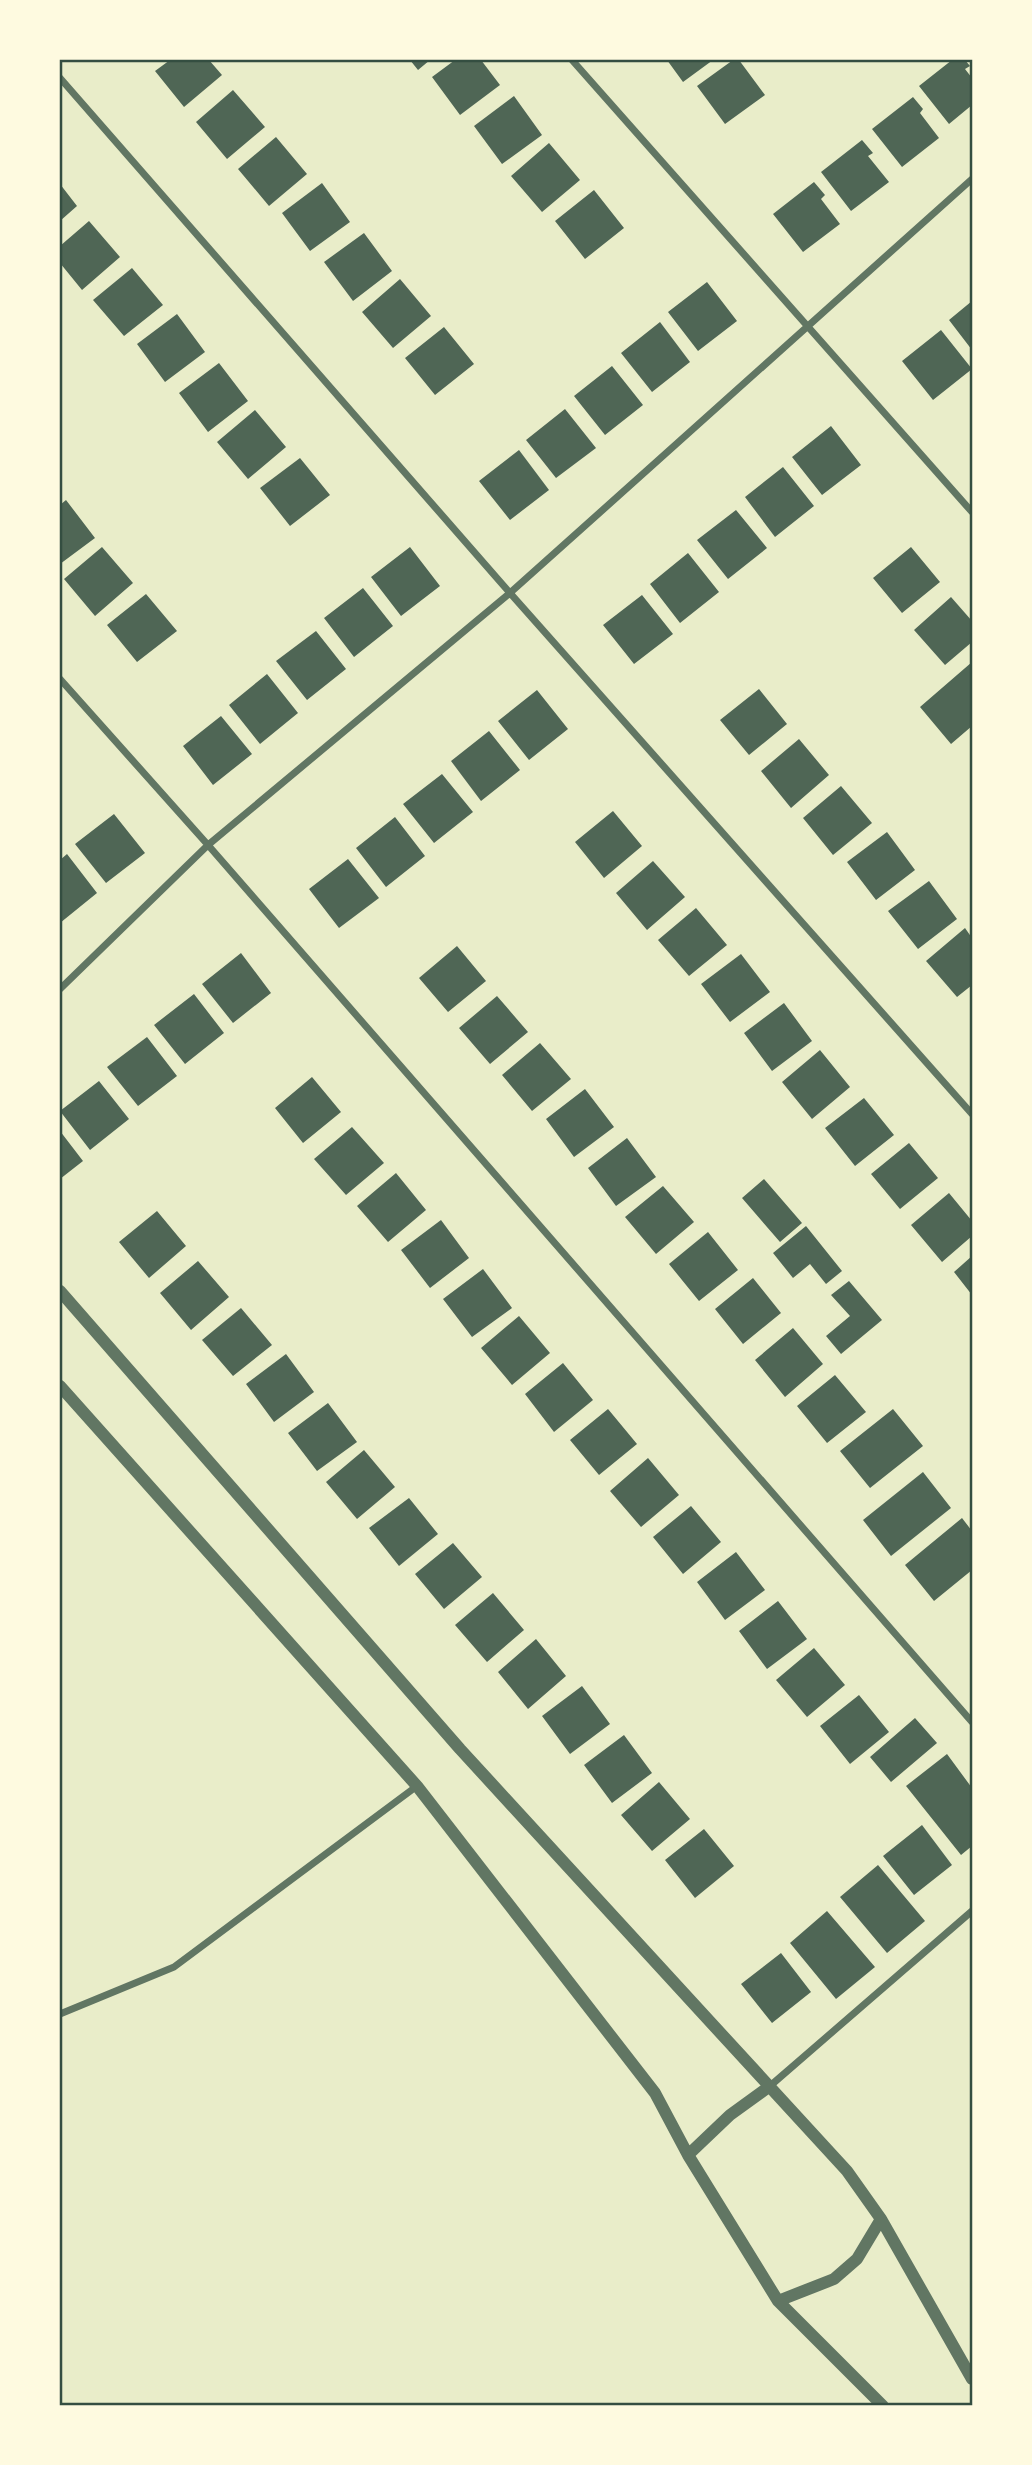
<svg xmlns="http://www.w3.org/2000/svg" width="1032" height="2465" font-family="Commissioner,sans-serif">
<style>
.building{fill:#4f6655}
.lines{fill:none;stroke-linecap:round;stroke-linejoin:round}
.minor{stroke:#617663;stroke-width:7}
.tertiary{stroke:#617663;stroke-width:12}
.neatline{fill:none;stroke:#344e41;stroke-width:2.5}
</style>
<rect width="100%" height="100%" fill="#e9edc9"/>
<path class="building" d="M170,60H209L222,75L184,107L155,71Z
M410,60H430L418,70Z
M455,60H481L500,85L460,115L432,77Z
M667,60H713L683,82Z
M733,60H739L765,95L725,124L697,86Z
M952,60H965L970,66L965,69L972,78V105L949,124L919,86Z
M233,90L265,127L227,159L196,122Z
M514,96L542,135L502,164L474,126Z
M913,97L923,109L920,113L939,138L902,167L872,129Z
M276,137L307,174L269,206L238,169Z
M862,140L873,153L868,156L889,182L851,211L821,172Z
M549,143L580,180L542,212L511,176Z
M814,182L825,195L821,199L840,224L803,252L773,214Z
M322,183L350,222L310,251L282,213Z
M60,184L77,206L60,221Z
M594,190L624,228L585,259L555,221Z
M89,221L120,257L82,290L60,263V246Z
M364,233L392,271L353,301L324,262Z
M132,268L163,305L124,336L93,300Z
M400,279L431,316L393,348L362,312Z
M707,282L737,321L698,351L668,312Z
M972,301V350L949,320Z
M177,314L205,352L165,382L137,344Z
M660,322L690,362L652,392L621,353Z
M444,327L474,364L435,395L405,358Z
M941,330L972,369L933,400L902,361Z
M219,363L248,401L208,432L179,393Z
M612,366L643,405L605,435L574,396Z
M565,409L596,448L556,478L526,440Z
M255,410L286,447L248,479L217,442Z
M831,426L861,465L822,495L792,457Z
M519,450L549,490L510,520L479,481Z
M300,458L330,495L290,526L260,488Z
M783,467L814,506L775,537L745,497Z
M66,500L95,538L60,564V505Z
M736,510L767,548L728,579L697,540Z
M102,547L133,583L95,616L64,579Z
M410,547L440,586L401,616L371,577Z
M911,547L940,582L902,613L873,578Z
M688,553L719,592L680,623L650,584Z
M363,588L393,626L354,657L324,618Z
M146,594L177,631L137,662L107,625Z
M642,595L673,634L634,664L603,625Z
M951,597L972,621V642L945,665L914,630Z
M316,631L346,669L307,700L276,661Z
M972,662V726L951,744L920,707Z
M267,674L298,713L260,744L229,705Z
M759,689L787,724L749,755L720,720Z
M537,690L568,729L529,760L498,721Z
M221,716L252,754L213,785L183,746Z
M489,731L520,770L481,801L451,761Z
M799,739L829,775L791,808L761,771Z
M442,774L473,812L434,843L403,804Z
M841,786L872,823L833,855L803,818Z
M613,811L642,846L604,878L575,842Z
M114,814L145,853L106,883L75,844Z
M395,817L425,856L386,887L356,848Z
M887,832L915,870L876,900L847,862Z
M67,854L97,893L60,923V860Z
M348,859L379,898L339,928L309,889Z
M653,861L685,897L647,930L616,893Z
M929,881L957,919L918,949L888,911Z
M696,908L727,945L689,976L658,940Z
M965,928L972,938V985L957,997L926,961Z
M457,946L486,981L448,1012L419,978Z
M241,953L271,993L233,1023L202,984Z
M741,954L770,992L730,1022L701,984Z
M194,994L224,1033L185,1064L154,1025Z
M497,996L528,1032L490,1064L459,1028Z
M784,1003L812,1041L772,1071L744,1033Z
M147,1037L177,1076L138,1106L107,1067Z
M540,1043L571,1079L532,1111L502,1075Z
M820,1050L850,1087L812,1119L782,1082Z
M312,1077L341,1112L303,1143L275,1108Z
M99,1081L129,1119L90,1150L60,1111Z
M585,1089L614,1127L574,1157L546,1119Z
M864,1098L894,1135L855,1166L825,1128Z
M352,1127L384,1163L346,1195L314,1159Z
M60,1131L83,1161L60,1179Z
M627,1138L656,1177L616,1206L588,1168Z
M909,1143L938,1178L900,1209L871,1174Z
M396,1173L426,1210L388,1242L357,1206Z
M764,1179L802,1223L780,1242L742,1198Z
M663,1186L694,1222L656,1254L625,1217Z
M949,1193L972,1221V1236L942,1262L911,1225Z
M157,1211L186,1246L149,1278L119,1242Z
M441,1220L469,1258L430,1288L401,1250Z
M806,1226L842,1271L826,1284L810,1264L793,1278L773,1253Z
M708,1232L738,1270L699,1301L669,1264Z
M972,1256V1295L954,1272Z
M198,1261L229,1297L191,1330L160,1293Z
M483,1269L512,1308L472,1337L443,1299Z
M753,1278L781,1313L743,1344L715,1309Z
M849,1281L882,1320L841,1354L826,1336L850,1316L831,1295Z
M241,1308L272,1345L233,1376L202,1340Z
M519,1316L550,1353L512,1385L481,1348Z
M793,1328L823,1364L785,1397L755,1360Z
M286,1354L314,1392L274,1422L246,1384Z
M563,1363L593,1400L554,1432L525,1394Z
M835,1375L866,1412L827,1443L797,1406Z
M328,1403L357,1442L317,1471L288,1433Z
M608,1409L637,1444L599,1475L570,1440Z
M893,1409L923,1446L870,1488L840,1451Z
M364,1450L395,1487L357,1519L326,1482Z
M648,1458L679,1495L641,1527L610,1491Z
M923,1472L951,1508L891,1556L863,1520Z
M409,1498L438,1534L399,1566L369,1528Z
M691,1506L721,1542L683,1574L653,1537Z
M962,1518L972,1531V1570L934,1601L905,1565Z
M453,1543L482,1577L444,1609L415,1574Z
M736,1552L765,1590L725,1620L697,1582Z
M493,1593L524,1630L487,1662L455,1625Z
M778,1601L807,1639L767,1669L739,1631Z
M536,1639L566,1676L528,1709L498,1672Z
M814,1648L845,1685L807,1717L776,1680Z
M582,1686L610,1724L570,1754L542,1716Z
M859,1695L889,1732L850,1764L820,1726Z
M915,1718L937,1743L891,1782L870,1757Z
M624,1735L652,1773L612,1803L584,1765Z
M947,1754L972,1788V1846L961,1855L906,1786Z
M659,1782L690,1819L652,1851L621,1815Z
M922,1825L952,1865L914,1895L883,1856Z
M704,1829L734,1866L695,1898L665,1860Z
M878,1865L925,1921L887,1953L840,1897Z
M827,1911L875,1967L836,1999L790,1943Z
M781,1953L811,1992L772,2023L741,1984Z"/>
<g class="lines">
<path class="minor" d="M572,60L972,512
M60,78L510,593L972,1114
M60,679L208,845L972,1722
M60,989L208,845L510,593L972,179
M60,2014L174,1967L417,1786
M770,2086L972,1911"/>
<path class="tertiary" d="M60,1291L460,1749L847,2171L881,2219L972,2379
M60,1386L417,1786L655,2093L688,2155L778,2301L883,2406
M688,2155L730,2115L770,2086
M778,2301L834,2279L857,2259L881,2219"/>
</g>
<rect width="1032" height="2465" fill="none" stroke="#fefae0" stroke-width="122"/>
<rect x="61" y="61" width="910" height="2343" class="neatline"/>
</svg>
